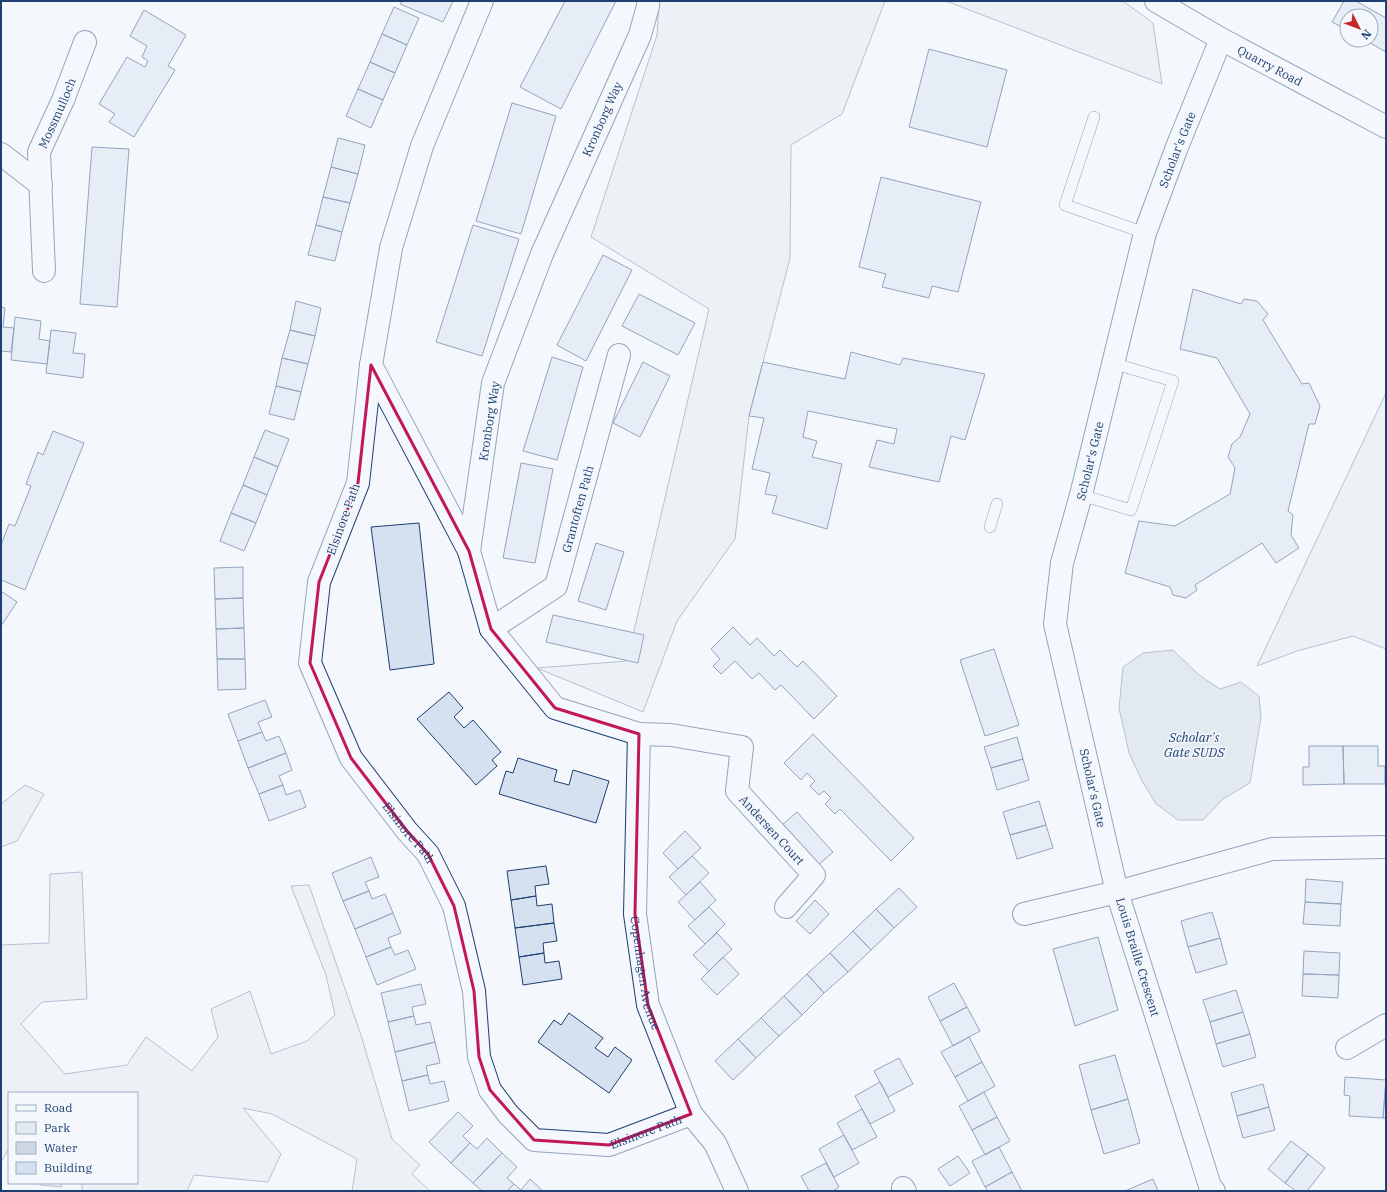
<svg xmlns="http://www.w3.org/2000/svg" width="1387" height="1192" font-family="'IBM Plex Serif',serif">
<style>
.green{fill:#e3e9f0;stroke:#687fa3}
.water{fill:#cfd7e4;stroke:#687fa3}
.building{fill:#d5e0f0;stroke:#1d3f73}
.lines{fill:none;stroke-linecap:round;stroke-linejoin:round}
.lane-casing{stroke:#1d3f73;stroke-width:12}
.street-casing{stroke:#1d3f73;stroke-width:24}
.secondary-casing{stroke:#1d3f73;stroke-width:24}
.lane{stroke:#f4f7fb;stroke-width:11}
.street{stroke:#f4f7fb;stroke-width:22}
.secondary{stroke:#f4f7fb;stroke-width:22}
.marked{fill:none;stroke:#c2185b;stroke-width:3;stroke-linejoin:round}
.labels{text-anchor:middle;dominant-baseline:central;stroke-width:3;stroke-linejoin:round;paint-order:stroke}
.street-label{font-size:12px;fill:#1d3f73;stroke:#f4f7fb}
.water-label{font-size:13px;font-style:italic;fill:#1d3f73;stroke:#f4f7fb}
</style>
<rect width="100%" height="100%" fill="#f4f7fb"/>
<path class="green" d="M659,1H885L842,114L791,145L790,258L749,416L735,539L677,621L643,712L537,668L627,661L709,309L591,237L657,35Z
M946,1H1123L1153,23L1162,84Z
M1386,393V649L1353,636L1297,651L1257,666Z
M25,785L44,794L17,841L1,847V804Z
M82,872L87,999L42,1002L21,1024L65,1074L127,1065L146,1037L192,1071L218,1037L211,1009L250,991L271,1054L307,1041L335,1015L326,975L291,886L309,885L361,1035L392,1139L420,1165L412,1174L430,1191H352L357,1159L272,1114L243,1108L281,1154L268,1182L194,1175L187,1191H82V1183H137V1093H9V1148L1,1162V945L49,943L50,874Z
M38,1183H61L62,1187L40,1185Z"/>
<path class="water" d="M1173,650L1199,675L1220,689L1241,682L1259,696L1261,717L1250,783L1223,799L1203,820H1178L1156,804L1142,781L1129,753L1119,708L1123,667L1143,653Z"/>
<path class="building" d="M402,1H453L443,22L400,4Z
M565,1H616L561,109L520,87Z
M1344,1H1356L1386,18V52L1365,40H1371V16H1347V30L1332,22Z
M394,7L419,18L407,45L382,34Z
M144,10L186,35L168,66L175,70L134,137L109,122L115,114L99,104L127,57L145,67L148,61L142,57L147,46L130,36Z
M382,34L407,45L395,73L370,62Z
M929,49L1007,70L987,147L909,127Z
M370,62L395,73L383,100L358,89Z
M358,89L383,100L371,128L346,116Z
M512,103L556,116L521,234L476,221Z
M338,138L365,145L358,174L331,167Z
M92,147L129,149L117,307L80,304Z
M331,167L358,174L350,203L323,197Z
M881,177L981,202L958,292L932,286L929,298L882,287L886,274L859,267Z
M323,197L350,203L342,232L316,225Z
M316,225L342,232L335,261L308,255Z
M473,225L519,239L482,356L436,342Z
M603,255L632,270L586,361L557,345Z
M1193,289L1241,304L1244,299L1257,301L1268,314L1263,320L1302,384L1309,383L1320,406L1315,424H1309L1288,511L1293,515L1291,535L1299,548L1276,563L1262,543L1195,585L1197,590L1186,598L1173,595L1170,587L1125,573L1139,521L1175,526L1230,494L1235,468L1228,457L1232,444L1240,437L1250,414L1217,358L1180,349Z
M639,294L695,323L678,355L622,326Z
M296,301L321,308L315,336L290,330Z
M1,307L5,308L3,327L14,328L11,352L1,351Z
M15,317L41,321L39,339L50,341L47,364L11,360Z
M51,330L76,333L73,353L85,354L83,378L46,373Z
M290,330L315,336L308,364L282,358Z
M851,352L900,365L903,358L985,374L965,440L951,436L939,482L869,467L877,440L894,444L897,429L808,411L803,437L817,441L812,457L842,464L827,529L772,513L777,496L765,494L770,473L752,469L764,418L749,416L763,362L845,379Z
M552,357L583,367L557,460L523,451Z
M282,358L308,364L301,392L276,386Z
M643,362L670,376L640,437L613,423Z
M276,386L301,392L294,420L269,414Z
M265,430L289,439L278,467L254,457Z
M53,431L84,443L25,590L1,580V562L2,558H1V545L9,524L15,526L31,486L26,484L38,452L43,455Z
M254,457L278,467L267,495L243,485Z
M521,463L553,469L535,563L503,558Z
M243,485L267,495L256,523L231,513Z
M231,513L256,523L244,551L220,541Z
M419,523L434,664L390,670L371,527Z
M596,543L624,552L606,610L578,601Z
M243,567V598L215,599L214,568Z
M1,591L17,602L1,626Z
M243,598L244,628L216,629L215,599Z
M553,615L644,635L638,663L546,642Z
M733,627L750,645L757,638L774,656L780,650L797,667L803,661L837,696L814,719L781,685L775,690L759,673L752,679L735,661L721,674L713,666L720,659L711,649Z
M244,628L245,659H217L216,629Z
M994,649L1019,725L985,736L960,660Z
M217,659H245L246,689L218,690Z
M449,692L463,708L454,717L464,728L473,720L501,752L492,760L497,766L476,785L417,719Z
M265,700L272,717L258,722L262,732L238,741L228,714Z
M262,732L266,741L279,736L286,753L248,768L238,741Z
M813,734L914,838L891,861L840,809L835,814L825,804L831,798L824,791L819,795L810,786L815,781L807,773L801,780L784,763Z
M1017,737L1023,759L991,768L984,747Z
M1309,746H1343L1344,784L1303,785V767H1309Z
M1343,746H1378V766H1385V784H1344Z
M286,753L292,770L279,776L283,785L259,794L248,768Z
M518,758L557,770L554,781L569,785L573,770L609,781L596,823L499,794L506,771L513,773Z
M1023,759L1029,780L997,790L991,768Z
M283,785L286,795L300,790L306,807L269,821L259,794Z
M1039,801L1046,825L1010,835L1003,812Z
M797,812L833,852L817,866L781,826Z
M1046,825L1053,848L1017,859L1010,835Z
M685,831L701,848L678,869L663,853Z
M692,856L709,873L686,895L669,877Z
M371,857L379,877L365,882L369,891L343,901L332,873Z
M546,866L549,884L535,886L536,896L511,900L507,871Z
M1306,879L1343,882L1341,904L1305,902Z
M700,882L716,900L695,920L678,902Z
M899,888L917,907L894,928L876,909Z
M369,891L372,899L385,894L393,913L355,929L343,901Z
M536,896L537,906L552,904L554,923L515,928L511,900Z
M815,900L829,914L810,934L796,921Z
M1305,902L1341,904L1340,926L1303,924Z
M709,907L725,924L705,944L688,926Z
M876,909L894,928L871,950L853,931Z
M1212,912L1220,938L1188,947L1181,921Z
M393,913L401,933L388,938L391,947L366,957L355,929Z
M554,923L557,941L543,943L544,953L519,957L515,928Z
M853,931L871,950L848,972L830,953Z
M717,933L732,949L709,971L693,955Z
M1098,937L1118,1010L1075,1026L1053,949Z
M1220,938L1227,964L1196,973L1188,947Z
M391,947L395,955L408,950L416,969L377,985L366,957Z
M1304,951L1340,953L1339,975L1303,974Z
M544,953L545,963L559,961L562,979L523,985L519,957Z
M830,953L848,972L824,993L807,974Z
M723,957L739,974L717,995L701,979Z
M807,974L824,993L802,1015L784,996Z
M1303,974L1339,975L1338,998L1302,996Z
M954,983L967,1007L940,1021L928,997Z
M421,984L426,1004L412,1007L414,1016L388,1022L381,993Z
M1236,990L1243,1012L1210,1022L1203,1000Z
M784,996L802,1015L779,1036L761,1018Z
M967,1007L980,1031L953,1046L940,1021Z
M1243,1012L1250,1034L1216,1044L1210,1022Z
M569,1013L603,1038L595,1048L608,1057L615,1047L632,1060L609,1093L538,1042L554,1020L561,1025Z
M414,1016L416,1025L430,1022L435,1042L395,1052L388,1022Z
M761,1018L779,1036L756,1058L738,1039Z
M1250,1034L1256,1057L1223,1067L1216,1044Z
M969,1037L982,1062L955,1077L941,1052Z
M738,1039L756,1058L733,1080L715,1061Z
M435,1042L440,1063L426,1066L428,1075L402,1081L395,1052Z
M1115,1055L1128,1099L1091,1110L1079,1065Z
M899,1058L913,1084L888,1097L874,1071Z
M982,1062L995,1086L968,1101L955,1077Z
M428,1075L430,1084L444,1081L449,1101L409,1111L402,1081Z
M1345,1077L1386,1080L1383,1118L1349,1116L1350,1096L1344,1095Z
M1386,1080V1118H1383Z
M880,1082L895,1111L870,1124L855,1096Z
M1263,1084L1269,1107L1237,1116L1231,1093Z
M984,1092L997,1117L972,1130L959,1106Z
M1128,1099L1140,1143L1104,1154L1091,1110Z
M1269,1107L1275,1130L1243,1138L1237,1116Z
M862,1109L877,1137L852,1150L837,1123Z
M458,1112L473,1126L463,1136L470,1143L451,1163L429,1142Z
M997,1117L1010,1141L985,1155L972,1130Z
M844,1135L859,1163L834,1177L819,1149Z
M487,1138L502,1153L473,1183L451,1163L470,1143L477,1149Z
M1291,1141L1308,1154L1285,1183L1268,1169Z
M999,1147L1012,1172L985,1187L972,1161Z
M502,1153L517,1167L507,1178L514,1184L507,1191H482L473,1183Z
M1308,1154L1325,1168L1307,1191H1296L1285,1183Z
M958,1156L970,1173L950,1186L938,1169Z
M826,1163L839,1187L833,1191H809L801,1176Z
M1012,1172L1022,1191H988L985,1187Z
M530,1179L543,1191H507L514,1184L521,1190Z
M1153,1179L1158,1191H1125Z"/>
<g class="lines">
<g class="lane-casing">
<path id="lane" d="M1094,117L1065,205L1145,233
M1081,495L1131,510L1173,381L1112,363
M990,527L997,504"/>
</g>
<g class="street-casing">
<g id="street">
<path id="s1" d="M482,1L422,146L391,248L371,365L358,483L319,582L310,663L351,758L407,831L428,854L454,906L474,991L479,1057L490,1090L508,1114L534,1140L609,1145L691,1114"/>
<path id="s2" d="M648,1V6L640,35L542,254L493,383L469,551L491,629L555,708L639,734L671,735L742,747L737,791L814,875L786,907"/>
<path d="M1,154L41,185"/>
<path id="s3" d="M44,271L39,152L63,100L85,42"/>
<path d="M371,365L469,551"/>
<path id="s4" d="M491,629L556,586L619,355"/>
<path id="s5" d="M639,734L635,914L648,1005L691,1114L715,1143L737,1191"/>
<path d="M1024,914L1117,892L1272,849L1386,847"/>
<path d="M1347,1048L1386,1025"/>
<path d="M903,1188L905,1191"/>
<path id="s6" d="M1214,1191L1210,1186L1117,892L1055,624L1062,563L1081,495L1145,233L1177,147L1221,39"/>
</g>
</g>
<g class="secondary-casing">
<g id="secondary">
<path id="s7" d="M1156,1L1221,39L1386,127"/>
</g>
</g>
<use href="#lane" class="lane"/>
<use href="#street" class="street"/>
<use href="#secondary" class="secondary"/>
</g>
<path d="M0 0H1387V1192H0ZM371,365L469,551L491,629L555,708L639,734L635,914L648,1005L691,1114L609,1145L534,1140L490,1090L479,1057L474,991L454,906L428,854L407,831L351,758L310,663L319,582L358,483Z" fill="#f4f7fb" fill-opacity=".55" fill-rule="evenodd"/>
<path class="marked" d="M371,365L469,551L491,629L555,708L639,734L635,914L648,1005L691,1114L609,1145L534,1140L490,1090L479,1057L474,991L454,906L428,854L407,831L351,758L310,663L319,582L358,483Z"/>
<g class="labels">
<g class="street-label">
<text stroke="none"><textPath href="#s7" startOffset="131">Quarry Road</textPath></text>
<text stroke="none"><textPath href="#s3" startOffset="162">Mossmulloch</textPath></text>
<text transform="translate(602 119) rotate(-66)">Kronborg Way</text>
<text stroke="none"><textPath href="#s6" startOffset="1081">Scholar's Gate</textPath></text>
<text transform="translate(489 421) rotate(-81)">Kronborg Way</text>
<text stroke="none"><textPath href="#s6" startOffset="757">Scholar's Gate</textPath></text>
<text stroke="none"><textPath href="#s4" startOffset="158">Grantoften Path</textPath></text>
<text transform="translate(343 519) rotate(-70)">Elsinore Path</text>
<text transform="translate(1093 788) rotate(77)">Scholar's Gate</text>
<text stroke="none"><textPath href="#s2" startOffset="1054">Andersen Court</textPath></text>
<text stroke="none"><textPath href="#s1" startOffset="887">Elsinore Path</textPath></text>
<text transform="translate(1138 957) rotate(73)">Louis Braille Crescent</text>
<text stroke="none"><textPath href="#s5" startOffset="240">Copenhagen Avenue</textPath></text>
<text stroke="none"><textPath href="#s1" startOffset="1343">Elsinore Path</textPath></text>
</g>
<g class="water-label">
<text x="1194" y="737">Scholar's<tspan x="1194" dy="15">Gate SUDS</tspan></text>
</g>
</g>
<rect width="1387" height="1192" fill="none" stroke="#1d3f73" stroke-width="4"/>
<rect x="8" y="1092" width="130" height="92" fill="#f4f7fb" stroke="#9eadc5"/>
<rect x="16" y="1105" width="20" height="6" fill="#f4f7fb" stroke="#9eadc5"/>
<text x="44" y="1112" font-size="12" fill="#1d3f73">Road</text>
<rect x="16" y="1122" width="20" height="12" fill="#e3e9f0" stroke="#9eadc5"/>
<text x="44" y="1132" font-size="12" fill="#1d3f73">Park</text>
<rect x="16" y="1142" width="20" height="12" fill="#cfd7e4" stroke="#9eadc5"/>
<text x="44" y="1152" font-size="12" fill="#1d3f73">Water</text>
<rect x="16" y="1162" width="20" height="12" fill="#d5e0f0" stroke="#9eadc5"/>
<text x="44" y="1172" font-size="12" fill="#1d3f73">Building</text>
<g transform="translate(1359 28) rotate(132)"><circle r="19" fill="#f4f7fb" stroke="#9eadc5"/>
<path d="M0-3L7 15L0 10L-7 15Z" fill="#c62828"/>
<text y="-6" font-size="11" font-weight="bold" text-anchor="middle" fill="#1d3f73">N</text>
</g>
</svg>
